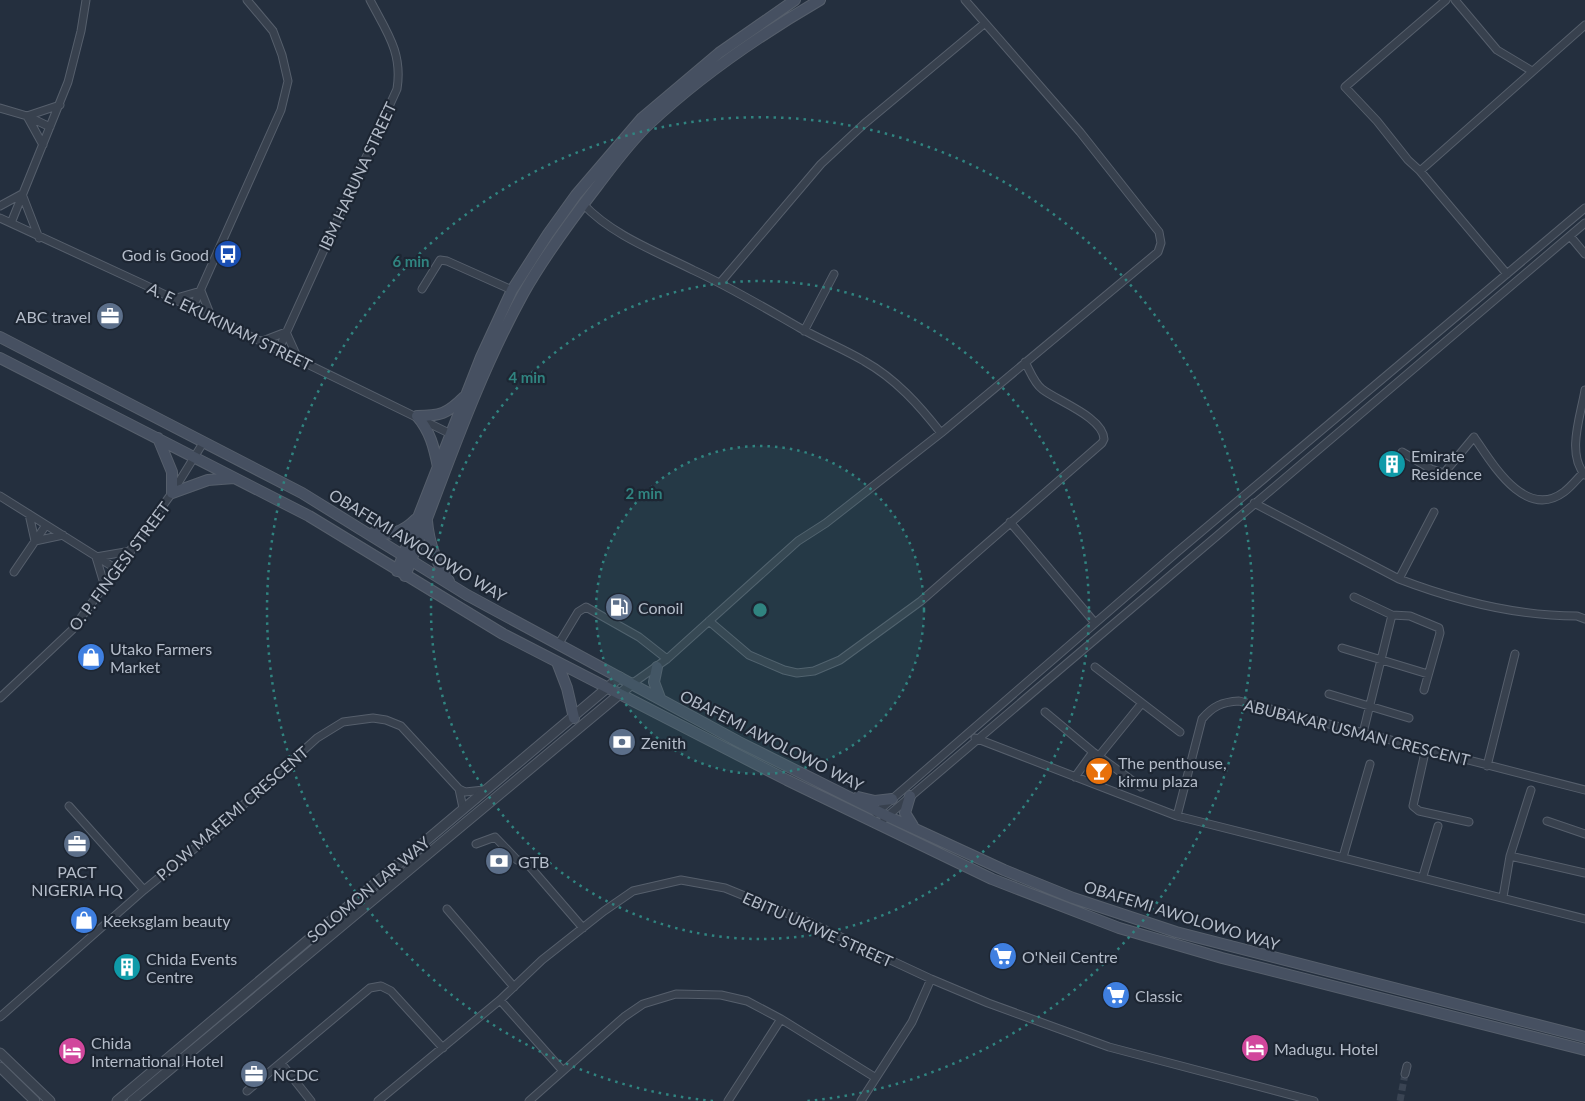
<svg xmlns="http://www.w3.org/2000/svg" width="1585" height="1101" font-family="Lato,sans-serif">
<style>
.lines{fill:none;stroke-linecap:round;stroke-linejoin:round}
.minor-tunnel{stroke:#3a4453;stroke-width:7;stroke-dasharray:7 3.5;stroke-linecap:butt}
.minor-casing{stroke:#565f6c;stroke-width:9}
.tertiary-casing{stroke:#565f6c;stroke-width:11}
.secondary-casing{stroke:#565f6c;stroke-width:12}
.minor{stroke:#38414e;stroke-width:7}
.tertiary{stroke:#38414e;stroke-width:9}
.secondary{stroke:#465061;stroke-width:10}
.ring{fill:none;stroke:#308480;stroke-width:2.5;stroke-dasharray:2.5 5}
.labels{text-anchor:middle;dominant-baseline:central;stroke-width:4.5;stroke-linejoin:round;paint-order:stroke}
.street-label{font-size:16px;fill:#b4bcc9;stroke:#1d2633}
.poi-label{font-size:16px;fill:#b4bcc9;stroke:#1d2633;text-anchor:start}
.centre{fill:#308480;stroke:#1d2633;stroke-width:2.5}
.ring-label{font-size:15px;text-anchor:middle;font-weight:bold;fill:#308480;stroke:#1d2633;stroke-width:4.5;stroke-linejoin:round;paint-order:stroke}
</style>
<rect width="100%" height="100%" fill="#242f3e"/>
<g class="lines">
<path class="minor-tunnel" d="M1400,1101L1405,1074"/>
<g class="minor-casing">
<path id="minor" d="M1455,0L1497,50L1532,71
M0,108L27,116L50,127
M43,145L27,116L60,105
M1420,171L1408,160L1377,121L1345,87L1446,0
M583,204C612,235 655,251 693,270C730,287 765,308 800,328C821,340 844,349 864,361C896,379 919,405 941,433
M0,206L22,194L39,238
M0,218L145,285L455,436
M11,223L68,82L81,31L86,0
M1570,236L1585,254
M1507,274L1420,171L1585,25
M720,283L821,164L864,124L985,23
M422,289L440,260L447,261L512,290
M173,299L201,291L212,319
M192,309L281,110L288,81L282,55L273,31L247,0
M804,331L834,274
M260,342L286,332L299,361
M278,351L397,89C403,52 386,31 370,0
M1402,452L1431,469L1444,473L1474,437C1492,463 1525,521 1564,492C1571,487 1577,479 1583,473
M1585,475C1566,454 1581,415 1585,390
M0,496L118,570
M1254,503L1399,579C1454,600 1518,616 1577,616L1585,619
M29,514L35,541L63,535
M1010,522L1095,623
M14,572L46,525
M1399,579L1434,512
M105,587L96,557L131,551
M1354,597L1392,615L1363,733
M1392,615L1410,616L1439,628L1440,633L1424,690
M709,621L749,655L784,670L797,673L814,671L840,660L921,601L1102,443L1104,439C1103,417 1057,401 1042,389C1034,383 1030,371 1025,362
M558,645L578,612L586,607L639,637L667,659
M1342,648L1428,674
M1095,667L1180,732
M633,683L667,659L798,541L826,523L941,433L1158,252L1161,243L1159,232L1080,132L965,0
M1329,694L1409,718
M0,698L72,630L172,493L203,443
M1045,712L1093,752L1141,787
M975,738L1177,816L1585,919
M1426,748L1413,806L1419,811L1469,822
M1099,756L1142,703
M1487,766L1515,654
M1075,777L1093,752
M459,789L465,792L484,790
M69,806L144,890
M876,813L1176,553L1585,208
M1177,816L1202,719C1213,706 1222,702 1239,701L1585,790
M884,819L1585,223
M1547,821L1585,834
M476,844L495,837L517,860L525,861L583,928
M1510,856L1585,873
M1343,857L1370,764
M1423,876L1438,826
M1503,897L1510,856L1531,790
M447,909L514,987
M500,1000L563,1071
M0,1017L144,890L200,844L317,738L343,722L373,718L386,720L401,726L459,789L463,808
M281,1063L311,1101
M1405,1074L1407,1066
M247,1091L370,988L381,986L391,991L443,1048
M378,1101L500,1000L542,960L604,911L633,891L681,880L725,888L811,923L931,979L988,1003L1109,1047L1314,1101
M529,1101L624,1017L643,1004L676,994L721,995L747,1001L781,1019L876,1078
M728,1101L781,1019
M861,1101L912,1022L931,979"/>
</g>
<g class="tertiary-casing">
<path id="tertiary" d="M0,1053L50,1101
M0,1067L35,1101
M117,1101L620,677
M132,1101L633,683"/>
</g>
<g class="secondary-casing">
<path id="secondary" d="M0,337L302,493L467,595L739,742L887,816L1004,870L1073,898L1176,932L1585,1037
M0,358L309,516L503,634L787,780L992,879L1119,928L1222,958L1585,1050
M417,416C440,416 447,414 464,397
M417,416C430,431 434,447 438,467
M158,438L172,472V493L208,480L234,478
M427,521C429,543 436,563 449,581
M373,533C391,536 403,532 416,519
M397,571L481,357L512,290L548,234L576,195L642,118L719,53L795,0
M405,576C442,482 474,383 523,294C545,255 571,220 598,185C614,164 630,142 649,124C700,76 760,35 820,0
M557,662L567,688L574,718
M657,667L654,682L660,698
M910,796L905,813L913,826
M858,797L875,801L892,799"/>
</g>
<use href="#minor" class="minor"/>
<use href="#tertiary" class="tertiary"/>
<use href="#secondary" class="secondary"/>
</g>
<circle cx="760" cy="610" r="164" fill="#308480" fill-opacity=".12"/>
<g class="ring">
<circle cx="760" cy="610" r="164"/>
<circle cx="760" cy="610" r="329"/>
<path d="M713 1101A493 493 0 1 1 807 1101"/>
</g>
<defs>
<g id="bus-disc" transform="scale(1.4375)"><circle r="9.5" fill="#1a4fb4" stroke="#1d2633"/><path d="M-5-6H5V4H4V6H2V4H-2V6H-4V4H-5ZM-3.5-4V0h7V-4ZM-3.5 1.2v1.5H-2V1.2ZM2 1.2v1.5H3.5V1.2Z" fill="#fff"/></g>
<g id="office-disc" transform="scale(1.4375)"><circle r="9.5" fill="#5c6f8a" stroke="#1d2633"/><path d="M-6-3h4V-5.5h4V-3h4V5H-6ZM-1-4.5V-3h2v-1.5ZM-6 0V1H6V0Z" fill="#fff"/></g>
<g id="building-disc" transform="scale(1.4375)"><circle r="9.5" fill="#0f9aa8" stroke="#1d2633"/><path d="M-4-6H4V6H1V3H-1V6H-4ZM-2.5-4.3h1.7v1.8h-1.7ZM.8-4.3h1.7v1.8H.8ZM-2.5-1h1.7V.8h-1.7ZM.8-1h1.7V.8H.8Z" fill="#fff"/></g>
<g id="fuel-disc" transform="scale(1.4375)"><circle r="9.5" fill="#5c6f8a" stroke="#1d2633"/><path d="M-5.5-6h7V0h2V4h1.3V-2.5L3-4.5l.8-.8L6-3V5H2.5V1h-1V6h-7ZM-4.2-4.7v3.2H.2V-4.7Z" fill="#fff"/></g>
<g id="shop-disc" transform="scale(1.4375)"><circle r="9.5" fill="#3f7fe0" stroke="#1d2633"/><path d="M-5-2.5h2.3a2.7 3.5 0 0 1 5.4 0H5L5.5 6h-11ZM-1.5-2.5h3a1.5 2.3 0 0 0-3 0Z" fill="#fff"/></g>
<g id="bank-disc" transform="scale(1.4375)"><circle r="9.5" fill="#5c6f8a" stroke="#1d2633"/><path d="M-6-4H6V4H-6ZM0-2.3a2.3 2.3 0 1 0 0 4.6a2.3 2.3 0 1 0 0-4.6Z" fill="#fff"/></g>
<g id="bar-disc" transform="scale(1.4375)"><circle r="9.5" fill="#e8710a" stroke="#1d2633"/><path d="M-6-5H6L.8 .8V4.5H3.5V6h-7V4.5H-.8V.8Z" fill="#fff"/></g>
<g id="supermarket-disc" transform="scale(1.4375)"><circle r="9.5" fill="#3f7fe0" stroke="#1d2633"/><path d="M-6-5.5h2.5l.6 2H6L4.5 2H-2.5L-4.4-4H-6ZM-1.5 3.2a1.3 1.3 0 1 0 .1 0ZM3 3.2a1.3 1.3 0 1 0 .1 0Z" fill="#fff"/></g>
<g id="hotel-disc" transform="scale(1.4375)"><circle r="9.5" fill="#d1479c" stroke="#1d2633"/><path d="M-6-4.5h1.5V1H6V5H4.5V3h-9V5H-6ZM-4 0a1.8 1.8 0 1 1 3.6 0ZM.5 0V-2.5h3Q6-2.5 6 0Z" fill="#fff"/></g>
</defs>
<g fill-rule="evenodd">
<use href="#bus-disc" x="228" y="254"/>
<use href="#office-disc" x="110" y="316"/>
<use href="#building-disc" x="1392" y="464"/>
<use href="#fuel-disc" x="619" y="607"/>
<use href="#shop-disc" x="91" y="657"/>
<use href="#bank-disc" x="622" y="742"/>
<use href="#bar-disc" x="1099" y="771"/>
<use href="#office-disc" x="77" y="844"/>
<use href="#bank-disc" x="499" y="861"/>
<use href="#shop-disc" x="84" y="920"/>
<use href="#supermarket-disc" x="1003" y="956"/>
<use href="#building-disc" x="127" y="967"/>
<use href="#supermarket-disc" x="1116" y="995"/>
<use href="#hotel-disc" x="1255" y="1048"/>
<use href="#hotel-disc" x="72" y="1051"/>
<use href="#office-disc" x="254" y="1074"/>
</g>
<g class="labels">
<g class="street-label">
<text transform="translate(357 176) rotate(-65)">IBM HARUNA STREET</text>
<text transform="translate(230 326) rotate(26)">A. E. EKUKINAM STREET</text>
<text transform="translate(418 545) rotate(31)">OBAFEMI AWOLOWO WAY</text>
<text transform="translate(119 566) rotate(-53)">O. P. FINGESI STREET</text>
<text transform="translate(1357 732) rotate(14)">ABUBAKAR USMAN CRESCENT</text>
<text transform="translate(772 740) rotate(27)">OBAFEMI AWOLOWO WAY</text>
<text transform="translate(232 813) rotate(-41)">P.O.W MAFEMI CRESCENT</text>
<text transform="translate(368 889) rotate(-40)">SOLOMON LAR WAY</text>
<text transform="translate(1182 915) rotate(17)">OBAFEMI AWOLOWO WAY</text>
<text transform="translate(818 929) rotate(24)">EBITU UKIWE STREET</text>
</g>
<g class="poi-label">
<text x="209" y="254" text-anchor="end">God is Good</text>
<text x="91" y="316" text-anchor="end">ABC travel</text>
<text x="1411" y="455">Emirate<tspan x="1411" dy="18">Residence</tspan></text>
<text x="638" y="607">Conoil</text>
<text x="110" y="648">Utako Farmers<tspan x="110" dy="18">Market</tspan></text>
<text x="641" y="742">Zenith</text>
<text x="1118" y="762">The penthouse,<tspan x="1118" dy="18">kirmu plaza</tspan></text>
<text x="518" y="861">GTB</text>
<text x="77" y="871" text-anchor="middle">PACT<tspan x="77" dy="18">NIGERIA HQ</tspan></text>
<text x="103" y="920">Keeksglam beauty</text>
<text x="1022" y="956">O'Neil Centre</text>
<text x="146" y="958">Chida Events<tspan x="146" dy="18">Centre</tspan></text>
<text x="1135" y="995">Classic</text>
<text x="91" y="1042">Chida<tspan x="91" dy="18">International Hotel</tspan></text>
<text x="1274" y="1048">Madugu. Hotel</text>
<text x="273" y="1074">NCDC</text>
</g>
</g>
<circle cx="760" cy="610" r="8" class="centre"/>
<g class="ring-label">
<text x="411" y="267">6 min</text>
<text x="527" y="383">4 min</text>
<text x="644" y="499">2 min</text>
</g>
</svg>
